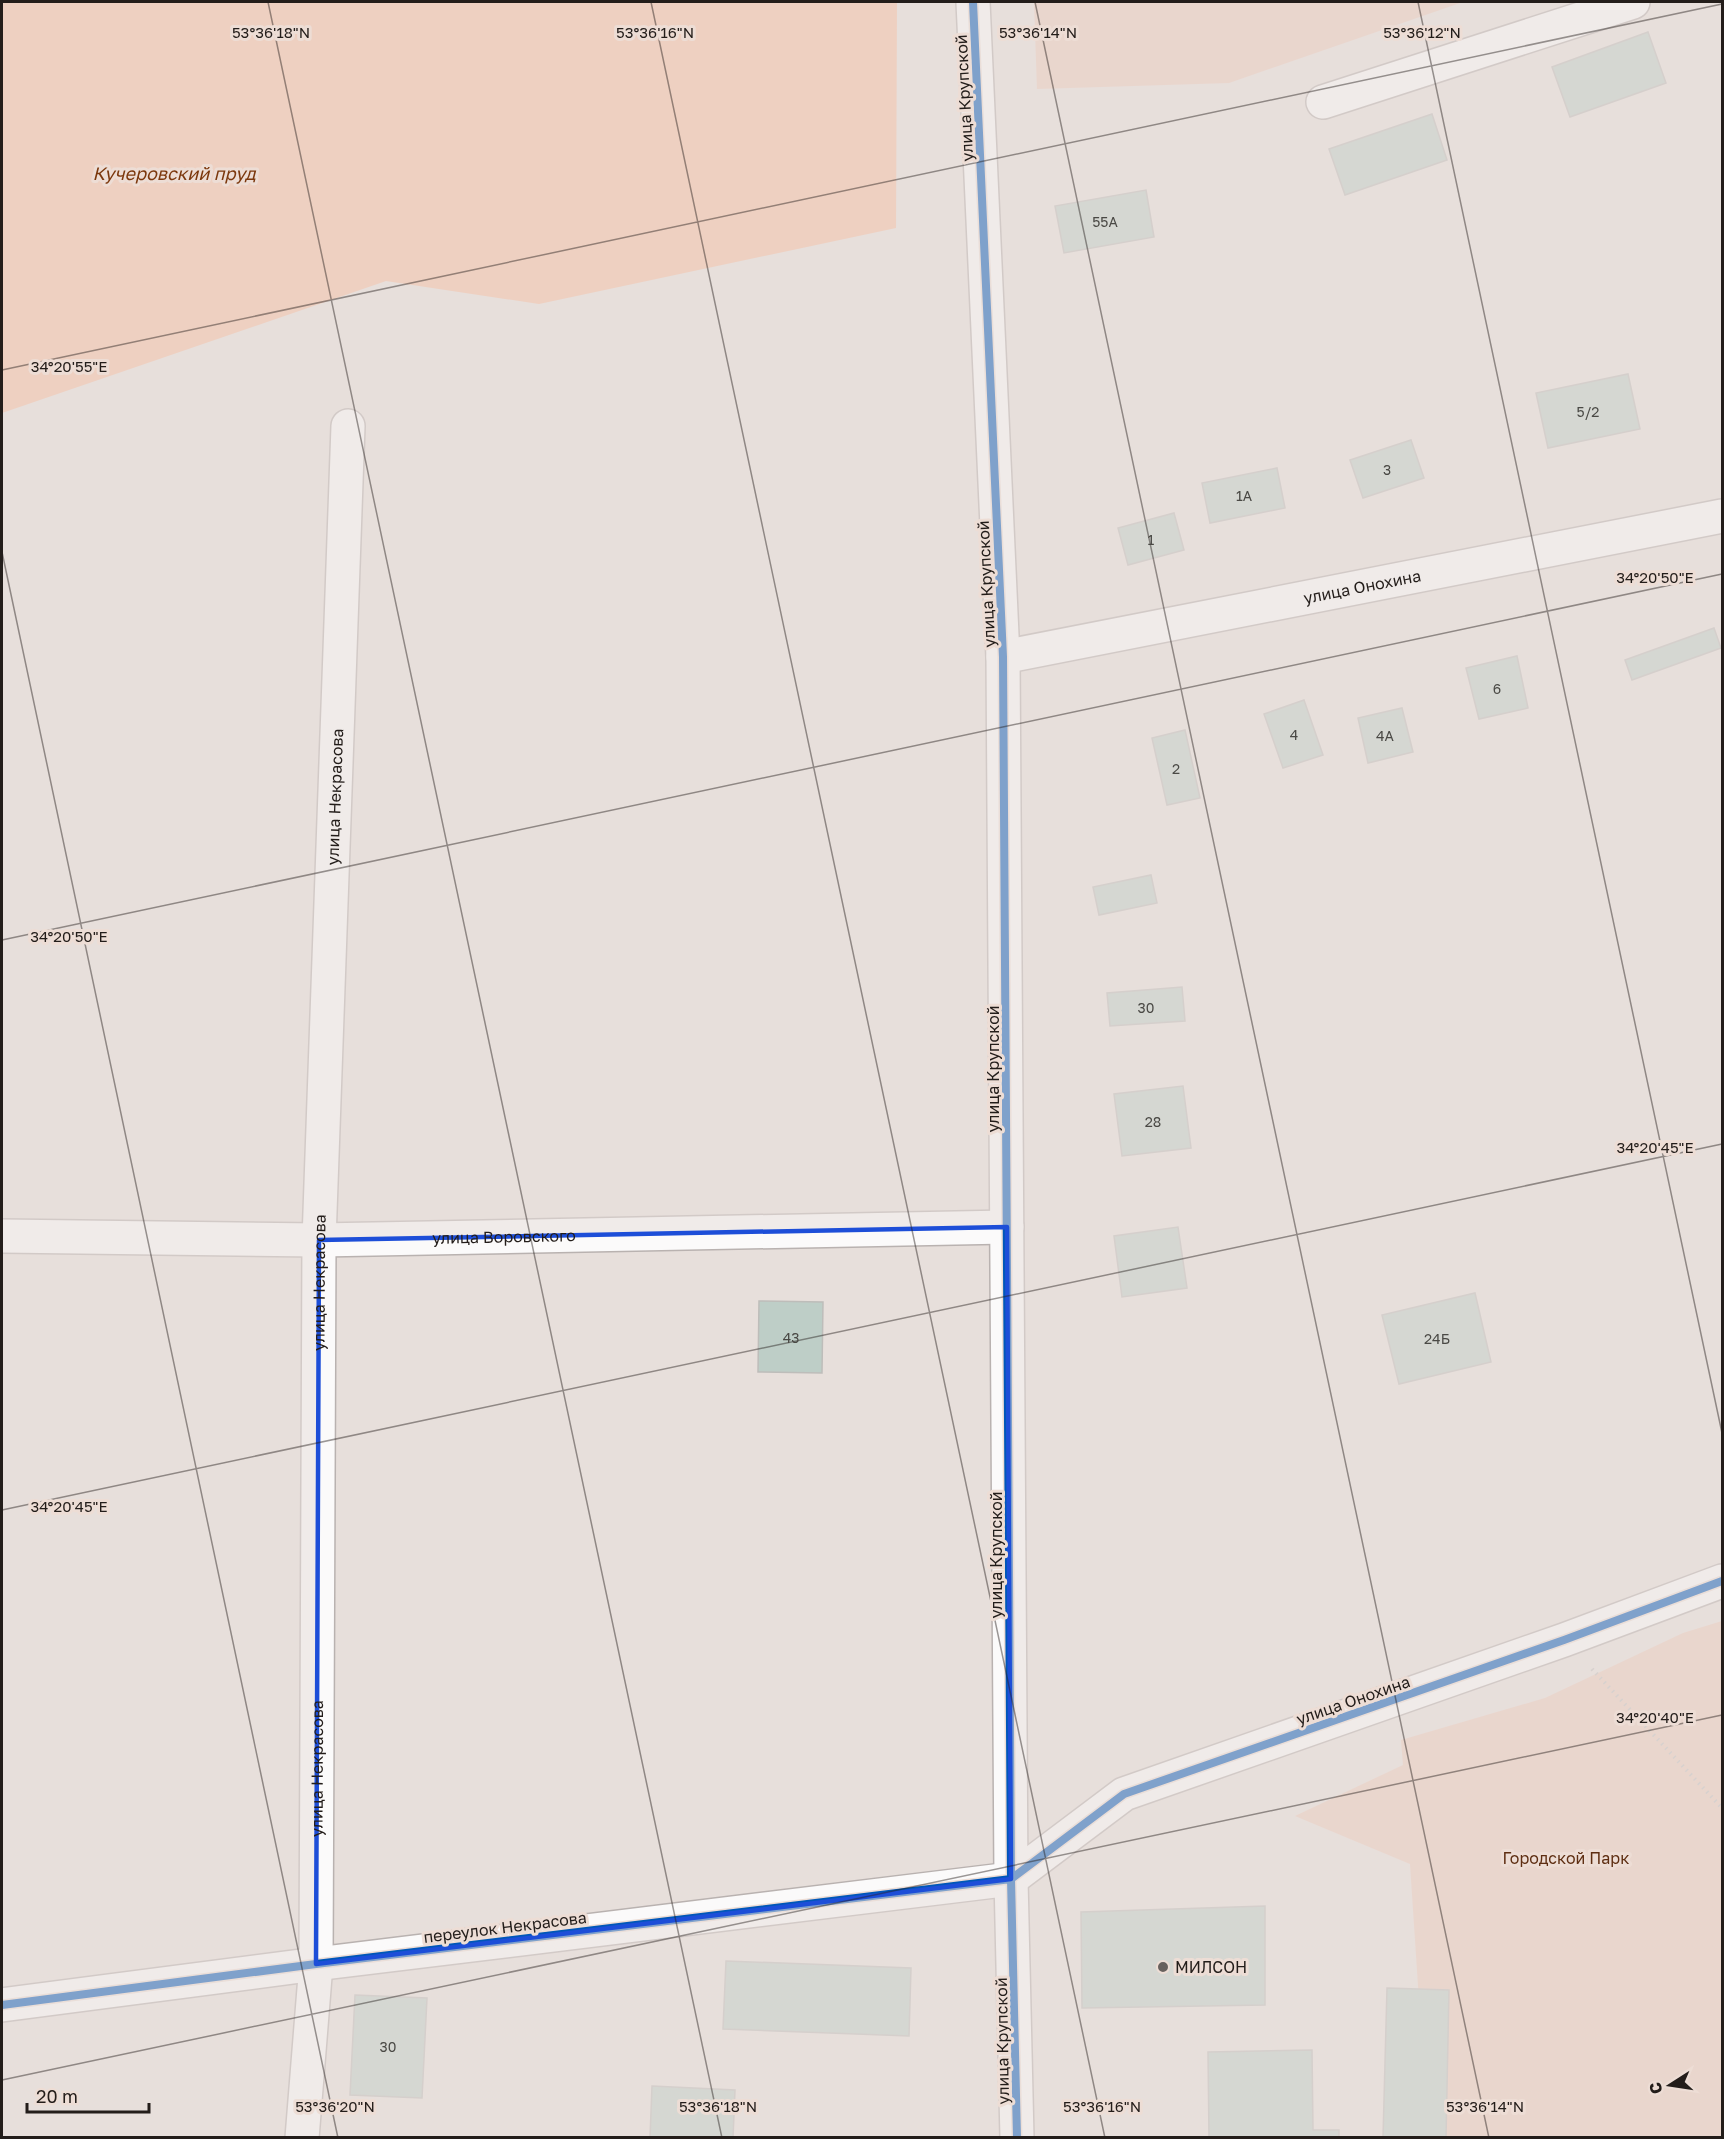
<svg xmlns="http://www.w3.org/2000/svg" width="1724" height="2139" font-family="'Golos Text',sans-serif">
<style>
.green{fill:#ecccbd}
.water{fill:#f6bfa2}
.building{fill:#becec7;stroke:#bebdba;stroke-width:1.5}
.lines{fill:none;stroke-linecap:round;stroke-linejoin:round}
.minor-casing{stroke:#b9b2b0;stroke-width:36}
.tertiary-casing{stroke:#b9b2b0;stroke-width:36}
.path{stroke:#c4c2bf;stroke-width:4;stroke-dasharray:1.5 4.5;stroke-linecap:butt}
.minor{stroke:#fbfafa;stroke-width:33}
.tertiary{stroke:#fbfafa;stroke-width:33}
.cycleway-casing{stroke:#edddd5;stroke-width:11}
.cycleway{stroke:#0057b8;stroke-width:8}
.marked{fill:none;stroke:#1d4ed8;stroke-width:4.5;stroke-linejoin:round}
.ticks{fill:none;stroke:#231d1a;stroke-width:1.5;stroke-opacity:0.45}
.poi-dot{fill:#68615e;stroke:#edddd5;stroke-width:2}
.labels{text-anchor:middle;dominant-baseline:central;stroke-width:6;stroke-linejoin:round;paint-order:stroke}
.number-label{font-size:14px;fill:#4a4945}
.street-label{font-size:16px;fill:#231d1a;stroke:#edddd5}
.park-label{font-size:16px;fill:#5e2e12;stroke:#edddd5}
.poi-label{font-size:16px;fill:#231d1a;stroke:#edddd5;text-anchor:start}
.water-label{font-size:18px;font-style:italic;fill:#7c380d;stroke:#edddd5}
.ticks-label{font-size:15px;text-anchor:middle;fill:#231d1a;stroke:#edddd5;stroke-width:6;stroke-linejoin:round;paint-order:stroke}
</style>
<rect width="100%" height="100%" fill="#e7dfdb"/>
<path class="green" d="M1034,2H1463L1229,83L1037,89Z
M1722,1621V2137H1428L1410,1864L1295,1816L1403,1765L1401,1740L1545,1698L1683,1633Z"/>
<path class="water" d="M2,2H897L896,228L539,304L386,281L2,413Z"/>
<path class="building" d="M1648,32L1666,83L1570,117L1552,67Z
M1432,114L1447,160L1345,195L1329,149Z
M1146,190L1154,237L1064,253L1055,206Z
M1628,374L1640,429L1548,448L1536,393Z
M1411,440L1424,478L1363,498L1350,460Z
M1277,468L1285,508L1210,523L1202,483Z
M1174,513L1184,550L1128,565L1118,528Z
M1714,628L1721,648L1632,680L1625,660Z
M1517,656L1528,708L1479,719L1466,668Z
M1304,700L1323,755L1283,768L1264,714Z
M1402,708L1413,752L1368,763L1358,718Z
M1185,730L1200,798L1167,805L1152,738Z
M1151,875L1157,903L1099,915L1093,887Z
M1182,987L1185,1021L1110,1026L1107,993Z
M1183,1086L1191,1148L1122,1156L1114,1094Z
M1178,1227L1187,1288L1122,1297L1114,1236Z
M1475,1293L1491,1362L1399,1384L1382,1315Z
M759,1301L823,1302L822,1373L758,1372Z
M1265,1906V2005L1082,2008L1081,1912Z
M726,1961L911,1968L909,2036L723,2029Z
M1387,1988L1449,1990L1446,2138H1383Z
M355,1995L427,1998L422,2098L350,2095Z
M1312,2050L1313,2130H1339V2138H1209L1208,2052Z
M652,2086L735,2090L733,2138H650Z"/>
<g class="lines">
<g class="minor-casing">
<g id="minor">
<path d="M1323,102L1633,2"/>
<path id="s1" d="M1003,657L1722,516"/>
<path id="s2" d="M2,1236L319,1240L1007,1227"/>
<path d="M2,2005L316,1964L1011,1879L1124,1794L1564,1640L1722,1581"/>
<path id="s3" d="M302,2138L316,1964L319,1240L348,426"/>
</g>
</g>
<g class="tertiary-casing">
<path id="tertiary" d="M973,2L1003,657L1011,1879L1017,2138"/>
</g>
<path class="path" d="M1592,1669L1722,1808"/>
<use href="#minor" class="minor"/>
<use href="#tertiary" class="tertiary"/>
<g class="cycleway-casing">
<path id="cycleway" d="M973,2L1003,657L1011,1879L1017,2138
M2,2005L316,1964L1011,1879L1124,1794L1564,1640L1722,1581"/>
</g>
<use href="#cycleway" class="cycleway"/>
</g>
<path d="M0 0H1724V2139H0ZM1007,1227L1011,1879L316,1964L319,1240Z" fill="#e7dfdb" fill-opacity=".55" fill-rule="evenodd"/>
<path class="marked" d="M1007,1227L1011,1879L316,1964L319,1240Z"/>
<path class="ticks" d="M268,2L722,2138M651,2L1105,2138M1035,2L1489,2138M1418,2L1722,1433M2,370L1722,4M2,552L338,2138M2,940L1722,574M2,1510L1722,1144M2,2080L1722,1715"/>
<circle class="poi-dot" cx="1163" cy="1967" r="6"/>
<g class="labels">
<g class="number-label">
<text x="1105" y="221">55А</text>
<text x="1588" y="411">5/2</text>
<text x="1387" y="469">3</text>
<text x="1244" y="495">1А</text>
<text x="1151" y="539">1</text>
<text x="1497" y="688">6</text>
<text x="1294" y="734">4</text>
<text x="1385" y="735">4А</text>
<text x="1176" y="768">2</text>
<text x="1146" y="1007">30</text>
<text x="1153" y="1121">28</text>
<text x="791" y="1337">43</text>
<text x="1437" y="1338">24Б</text>
<text x="388" y="2046">30</text>
</g>
<g class="street-label">
<text transform="translate(964 98) rotate(-93)">улица Крупской</text>
<text transform="translate(986 584) rotate(-93)">улица Крупской</text>
<text stroke="none"><textPath href="#s1" startOffset="366">улица Онохина</textPath></text>
<text stroke="none"><textPath href="#s3" startOffset="1342">улица Некрасова</textPath></text>
<text transform="translate(993 1069) rotate(-90)">улица Крупской</text>
<text stroke="none"><textPath href="#s2" startOffset="502">улица Воровского</textPath></text>
<text stroke="none"><textPath href="#s3" startOffset="856">улица Некрасова</textPath></text>
<text transform="translate(996 1555) rotate(-90)">улица Крупской</text>
<text transform="translate(1353 1700) rotate(-19)">улица Онохина</text>
<text stroke="none"><textPath href="#s3" startOffset="370">улица Некрасова</textPath></text>
<text transform="translate(505 1927) rotate(-7)">переулок Некрасова</text>
<text transform="translate(1002 2041) rotate(-91)">улица Крупской</text>
</g>
<g class="park-label">
<text x="1566" y="1858">Городской Парк</text>
</g>
<g class="poi-label">
<text x="1175" y="1967">МИЛСОН</text>
</g>
<g class="water-label">
<text x="174" y="173">Кучеровский пруд</text>
</g>
</g>
<g class="ticks-label">
<text x="271" y="38">53°36'18"N</text>
<text x="655" y="38">53°36'16"N</text>
<text x="1038" y="38">53°36'14"N</text>
<text x="1422" y="38">53°36'12"N</text>
<text x="69" y="372">34°20'55"E</text>
<text x="1655" y="583">34°20'50"E</text>
<text x="69" y="942">34°20'50"E</text>
<text x="1655" y="1153">34°20'45"E</text>
<text x="69" y="1512">34°20'45"E</text>
<text x="1655" y="1723">34°20'40"E</text>
<text x="335" y="2112">53°36'20"N</text>
<text x="718" y="2112">53°36'18"N</text>
<text x="1102" y="2112">53°36'16"N</text>
<text x="1485" y="2112">53°36'14"N</text>
</g>
<rect width="1724" height="2139" fill="none" stroke="#231d1a" stroke-width="6"/>
<g transform="translate(1670 2085) rotate(258)" stroke="#edddd5" stroke-width="4.5" paint-order="stroke">
<path d="M0-4.5L10 22L0 15L-10 22Z" fill="#231d1a"/>
<text y="-9" font-size="16" font-weight="bold" text-anchor="middle" fill="#231d1a">С</text>
</g>
<path d="M27 2103v9h122v-9" fill="none" stroke="#231d1a" stroke-width="3"/>
<text x="36" y="2103" font-size="18" fill="#231d1a" stroke="#edddd5" stroke-width="4.5" paint-order="stroke">20 m</text>
</svg>
